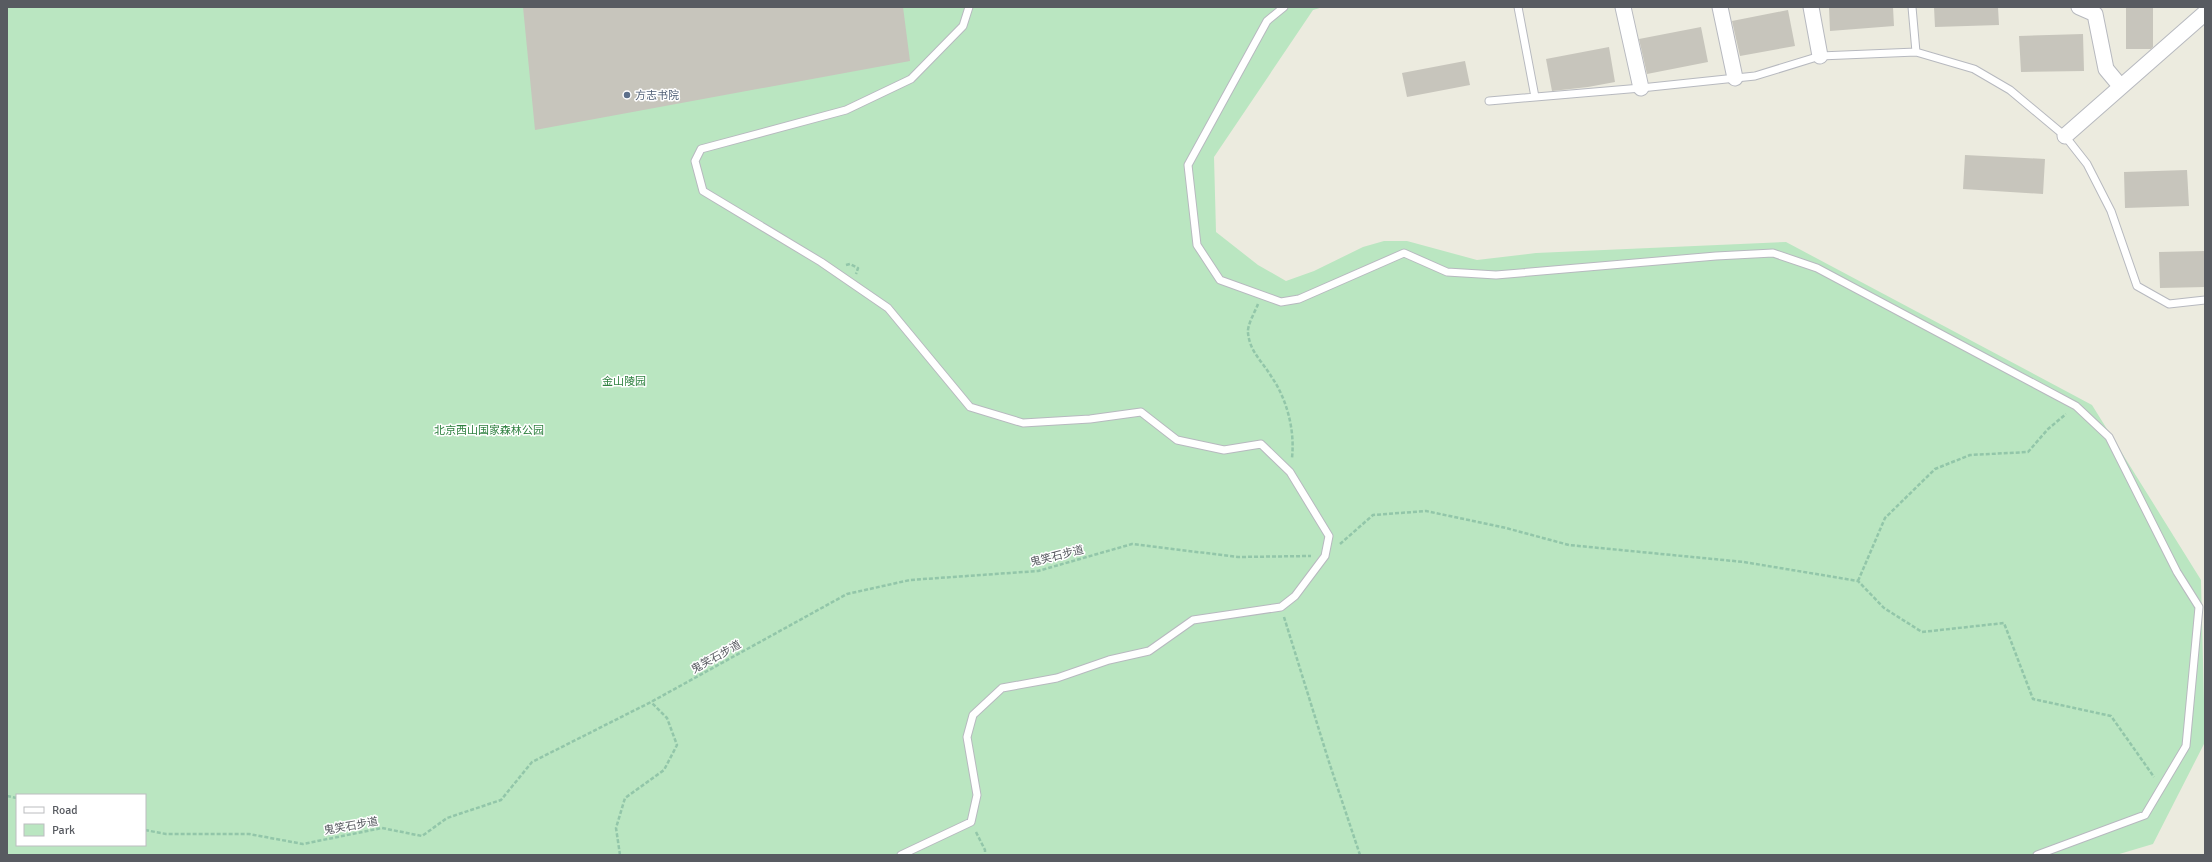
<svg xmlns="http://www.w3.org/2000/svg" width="2212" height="862" font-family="Signika,'Noto Sans SC',sans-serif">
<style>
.green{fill:#bae6c1;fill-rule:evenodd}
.building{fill:#c7c5bc}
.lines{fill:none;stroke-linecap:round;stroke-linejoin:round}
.service-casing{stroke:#b7b9bf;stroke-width:9}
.minor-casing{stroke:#b7b9bf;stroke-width:17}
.path{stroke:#92c6a9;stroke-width:2.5;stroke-dasharray:4 2;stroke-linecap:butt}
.service{stroke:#fff;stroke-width:7}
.minor{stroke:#fff;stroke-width:15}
.service-dot{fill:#5c6f8a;stroke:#fff;stroke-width:1.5}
.labels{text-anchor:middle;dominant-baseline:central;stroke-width:3;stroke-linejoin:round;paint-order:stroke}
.service-label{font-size:11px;fill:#4e5e75;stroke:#fff;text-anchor:start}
.park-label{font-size:11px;fill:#2f8140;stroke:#fff}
.street-label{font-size:11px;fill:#585b61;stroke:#fff}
</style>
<rect width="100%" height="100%" fill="#ecebdf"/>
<path class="green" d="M7,7H1323L1313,10L1214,157L1216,232L1258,265L1286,281L1314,271L1363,247L1384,241H1407L1477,260L1536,253L1786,242L2092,405L2201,580L2205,742L2153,844L2116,855H7ZM17,795H145V845H17Z"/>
<path class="building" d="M523,7H903L910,61L535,130Z
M1829,7H1893L1894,26L1830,31Z
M1934,7H1998L1999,25L1935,27Z
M2126,7H2153V47L2151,49H2126Z
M1788,10L1795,46L1740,56L1732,21Z
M1701,27L1708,62L1647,74L1639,39Z
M2083,34L2084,71L2021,72L2019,36Z
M1609,47L1615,82L1588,87L1552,91L1546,59Z
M1465,61L1470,85L1407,97L1402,73Z
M1965,155L2045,159L2043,194L1963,189Z
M2187,170L2189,206L2125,208L2124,172Z
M2205,251V287L2160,288L2159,252Z"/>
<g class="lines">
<g class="service-casing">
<path id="service" d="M1284,7L1267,21L1188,165L1197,245L1220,280L1281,302L1299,299L1404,253L1447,272L1496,275L1716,256L1773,253L1817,268L2076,406L2109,437L2177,572L2199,607L2186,746L2145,815L2037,855
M1518,7L1535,97
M1912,7L1916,52
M1489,101L1641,88L1755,76L1820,56L1916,52L1974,69L2010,90L2065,136L2087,164L2111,211L2137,286L2169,304L2205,300
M901,855L971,822L977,795L967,737L973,715L1002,688L1057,678L1109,660L1149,651L1193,620L1281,607L1295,596L1325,556L1329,536L1290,472L1261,444L1224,450L1177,440L1141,412L1090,419L1023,423L970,407L888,308L821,262L703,191L695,161L701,149L846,110L911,79L963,26L969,7"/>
</g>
<g class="minor-casing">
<path id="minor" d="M1623,7L1641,88
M1720,7L1735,78
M1811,7L1820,56
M2079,7L2095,14L2106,69L2121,87
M2065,136L2205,13"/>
</g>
<path class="path" d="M846,265L850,264L858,268L856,274
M1258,304C1255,312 1247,325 1248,333C1250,352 1262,361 1271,376C1287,399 1295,430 1292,458
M1340,544L1373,515L1426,511L1506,528L1569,545L1744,562L1858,581L1884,608L1922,632L2004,623L2033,699L2111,716L2154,777
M1858,581L1885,518L1935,469L1970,455L2028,452L2048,429L2066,414
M1284,617L1329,762L1360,855
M7,796L17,798
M145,830L166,834H249L303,844L382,828L422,836L447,818L501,800L532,762L651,702L847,594L910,580L1038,571L1132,544L1238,557L1311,556
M976,832L985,850V855
M620,855L616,828L625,798L664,770L677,745L667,718L651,702"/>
<use href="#service" class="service"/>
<use href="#minor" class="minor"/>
</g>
<circle class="service-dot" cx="627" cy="95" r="4"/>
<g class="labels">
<g class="service-label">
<text x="635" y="95">方志书院</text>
</g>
<g class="park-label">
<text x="624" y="381">金山陵园</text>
<text x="489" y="430">北京西山国家森林公园</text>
</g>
<g class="street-label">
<text transform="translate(1057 556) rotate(-14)">鬼笑石步道</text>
<text transform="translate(716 657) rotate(-29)">鬼笑石步道</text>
<text transform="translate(351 826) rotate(-10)">鬼笑石步道</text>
</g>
</g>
<rect width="2212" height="862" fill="none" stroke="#585b61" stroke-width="16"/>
<rect x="16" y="794" width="130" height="52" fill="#ffffff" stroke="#bcbdc0"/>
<rect x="24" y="807" width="20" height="6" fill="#ffffff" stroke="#bcbdc0"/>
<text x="52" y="814" font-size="12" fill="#585b61">Road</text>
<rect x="24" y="824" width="20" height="12" fill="#bae6c1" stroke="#bcbdc0"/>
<text x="52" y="834" font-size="12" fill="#585b61">Park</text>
</svg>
